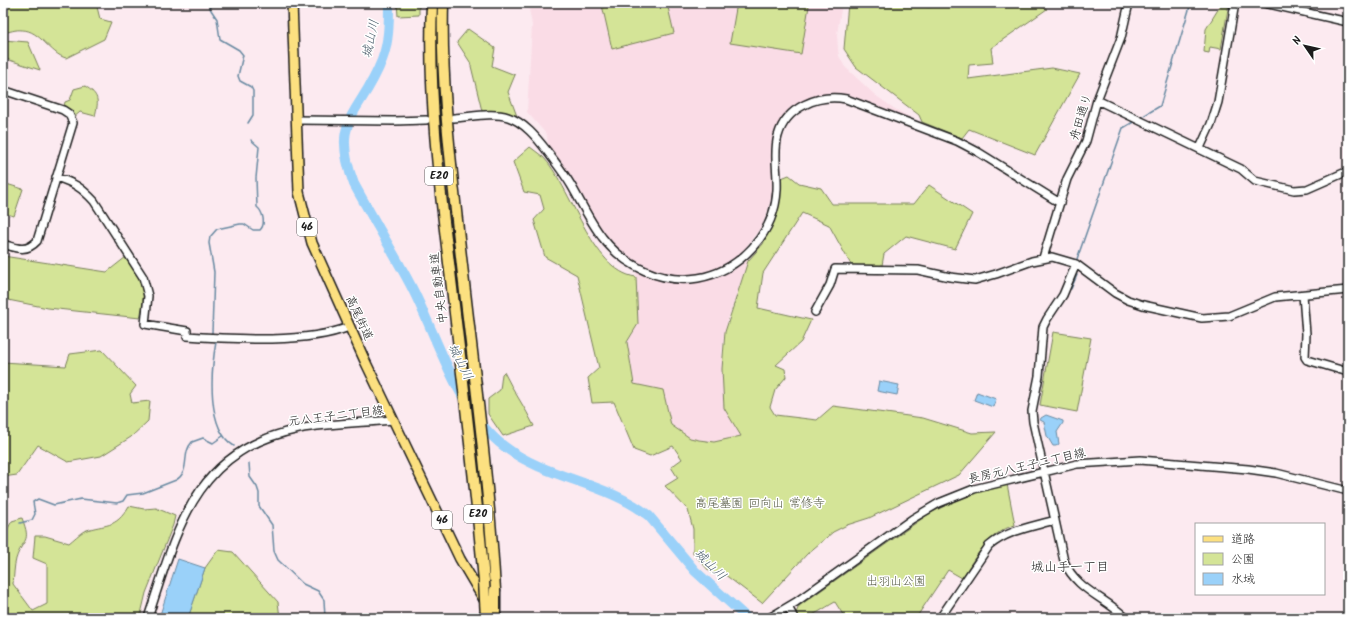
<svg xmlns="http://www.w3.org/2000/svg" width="1351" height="621" font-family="Kalam,'Klee One',sans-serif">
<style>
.built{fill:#fadce6}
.green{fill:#d4e497;stroke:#78805a}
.water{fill:#9ad1f9;stroke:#6889a1}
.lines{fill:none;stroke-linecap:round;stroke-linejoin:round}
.stream{stroke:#6889a1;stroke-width:1.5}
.river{stroke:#9ad1f9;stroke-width:10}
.tertiary-casing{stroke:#1c1c1c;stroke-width:10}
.primary-casing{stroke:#1c1c1c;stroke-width:12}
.motorway-casing{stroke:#1c1c1c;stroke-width:13}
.tertiary{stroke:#fff;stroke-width:7}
.primary{stroke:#fce080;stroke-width:9}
.motorway{stroke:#fce080;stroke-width:10}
.motorway-bridge-casing{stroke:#1c1c1c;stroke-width:13;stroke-linecap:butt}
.motorway-bridge{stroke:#fce080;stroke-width:10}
.labels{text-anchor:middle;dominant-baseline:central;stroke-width:3;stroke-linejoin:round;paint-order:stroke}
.shield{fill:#fff;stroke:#606060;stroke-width:1}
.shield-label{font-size:11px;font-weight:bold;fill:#1c1c1c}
.street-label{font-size:12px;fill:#1c1c1c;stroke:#fff}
.park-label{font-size:12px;fill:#535841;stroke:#fff}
.water-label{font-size:13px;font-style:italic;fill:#485b69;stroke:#fff}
.neighbourhood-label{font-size:13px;fill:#1c1c1c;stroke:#fff}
</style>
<rect width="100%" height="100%" fill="#fceaf0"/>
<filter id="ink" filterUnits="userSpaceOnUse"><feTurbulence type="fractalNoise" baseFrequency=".025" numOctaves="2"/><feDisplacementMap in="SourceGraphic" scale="8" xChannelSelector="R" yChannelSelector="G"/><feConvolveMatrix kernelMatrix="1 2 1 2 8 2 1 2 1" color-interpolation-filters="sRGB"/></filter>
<g filter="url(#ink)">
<path class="built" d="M528,3H842L837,34L838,49L839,56L845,67L875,95L895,109L915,120L848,96L833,94L816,96L800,103L785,115L779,124L772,141V197L763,224L746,247L748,261L728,319L722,348V369L724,408L741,436L714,442L690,438L671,425L663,390L634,384L627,342L638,324L636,267L608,242L574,182L548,147L547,135L527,112L532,25Z"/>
<path class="green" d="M3,3H96L100,19L111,22L104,39L66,58C50,54 40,30 22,30C16,29 9,32 3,33Z
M397,3H419V15L398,16Z
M599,3H667L674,33L612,49L602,5Z
M737,3H789L809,6L801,54L730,43Z
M848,3H909L928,7L965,3H1032L1047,9L991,48L993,63L969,65L968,79L1052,68L1080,74L1035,155L969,129L962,138L922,122L919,115L856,67L844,49Z
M1222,3H1229L1221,49L1210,47L1209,53L1204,52L1206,29Z
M468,29L495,48L492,66L515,75L508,92L518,119L482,111L470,62L457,42Z
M3,40L28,42L40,70L3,58Z
M85,86C99,95 99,100 95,116L80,112L73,118L63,110L65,102L70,100L74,89Z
M530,147C534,150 538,153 542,156C572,186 591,271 636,277L638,324L627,342L634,384L663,390L671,425L690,438L699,440L714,442L741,436L724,408L722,369L725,332L748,261L763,244L777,213L780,197L779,179L789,175L799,183L821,188L832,204H914L929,185L972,214L955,249L906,236L884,254L881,271L855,272L829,225L802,213L763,273L758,308L811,320L801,342L776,365L785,369L786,377L775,390L770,407L775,415L817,420L833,406L923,418L972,433L996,432L959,475L869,518L847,525L833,532L807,554L762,603L724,574L711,573L693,553V529L688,510L665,486L678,478L671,467L682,459L673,446L650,456L634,450L614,402L592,403L588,378L599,368L577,275L545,257L534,220L544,209L540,195L524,192L513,162Z
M3,183L23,189L14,216L3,213Z
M3,256L107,272L126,257C143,283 147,286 140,318L48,308L3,299Z
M1053,332L1091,338L1077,412L1040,405Z
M102,350L136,386L130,394L132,403L150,401L148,421L131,437L101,456L68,462L38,445L17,475L3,477V362L66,366L70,354Z
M504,372C513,391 525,407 534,426L503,436L488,414V399L500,390L502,374Z
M1007,484L1015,525C988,533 976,556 962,578L948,570L916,618H845L835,602C824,608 812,618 799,618L796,613L799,606L927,515L964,496Z
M129,506L144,509L156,508L175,516L173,525L146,593L140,618H3V537L12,521L22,518C32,544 23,537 16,559C14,566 14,576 13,584L33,611L47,604V564L33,558L35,536H45L69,543C74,539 79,534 84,531C106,523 115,530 129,506Z
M218,550L233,552L278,602L280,618H188L205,568Z"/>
<path class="water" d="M879,381L899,385L897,395L877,391Z
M977,392L996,399L993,407L974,400Z
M1046,415L1063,421V423L1057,432L1059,444L1056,446H1053L1047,436L1044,422L1040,420L1041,418Z
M178,559L205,568L188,618H159Z"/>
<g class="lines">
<path class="stream" d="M208,3L211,10L217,19L220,39L239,50L243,55L238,76L240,81L251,87L253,91V115L248,123
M1140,118L1160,106L1191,3
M1077,259L1123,128L1135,121
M1071,289L1077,275
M212,333L214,272L209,243L210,237L217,229L240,224H244L253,230H260C266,224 263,212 257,207L256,178L259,147L251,140
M216,342C211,370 206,429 234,446
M249,463L250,477L257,487L259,493V506L272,525L274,551L278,560L303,584L318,591L324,600L325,618
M20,523L32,520L35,514L33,502L38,499L54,505L81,499L117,503L123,501L127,495L143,493L176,480C191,471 181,454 192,442L203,438L213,443L223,436"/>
<path class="river" d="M389,3C389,23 389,42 382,60C361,115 329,117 354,184C372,217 392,250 410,284C438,337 456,410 505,447C547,479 607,482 649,516L695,571L747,618"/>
<g class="tertiary-casing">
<path id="tertiary" d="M1264,3L1348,22
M3,90L63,110L69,114L73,123L37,241C26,253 16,248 3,244
M1097,100L1241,169L1255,181L1294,190L1307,189L1348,171
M454,118C471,117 492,112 508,117C524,122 537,138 547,151C555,162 564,173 571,185C581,202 590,222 602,237C624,266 662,284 698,278C740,271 775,233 777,190C778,172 773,153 778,136C786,107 818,94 846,99L957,141L978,152L1060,203
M296,120L394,121L426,120
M1200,148L1211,124L1218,102L1235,3
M56,177C74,183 81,187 94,201L143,277L148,296L145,324L187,331V336C235,339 305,344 349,327
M1043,258L1067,179L1086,141L1097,100L1121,38L1129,3
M1076,264L1063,295L1047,319L1043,327L1039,376L1032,411L1033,422L1064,561C1076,590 1105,597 1126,618
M1303,295L1306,334L1305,357L1307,360L1348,372
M815,312L830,285L835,269L918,270L950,277L975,280L996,274L1032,261L1052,257L1076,264L1115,293L1128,300L1143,305L1202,318L1229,316L1275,297L1348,290
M788,607L794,618
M148,618C177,530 194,450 299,429C329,423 362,423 393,420
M769,618L796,602L912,519L939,503L974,489L1077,464L1140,460L1248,469L1276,473L1348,491
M940,618L989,546C1008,530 1031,527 1055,520"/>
</g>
<g class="primary-casing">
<path id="primary" d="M292,3L299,192L312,243L365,361L460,559L486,603"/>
</g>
<g class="motorway-casing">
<path id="motorway" d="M432,3C428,92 439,183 450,271C462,374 475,477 484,581
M443,3C441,76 449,148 457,220C470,344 488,467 495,590"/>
</g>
<use href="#tertiary" class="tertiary"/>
<use href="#primary" class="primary"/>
<use href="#motorway" class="motorway"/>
<g class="motorway-bridge-casing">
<path id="motorway-bridge" d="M484,581L486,618
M495,590V618"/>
</g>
<use href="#motorway-bridge" class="motorway-bridge"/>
</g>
</g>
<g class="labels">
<g class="shield">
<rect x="425" y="167" width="28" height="18" rx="3"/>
<rect x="297" y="218" width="20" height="18" rx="3"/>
<rect x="464" y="505" width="28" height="18" rx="3"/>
<rect x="432" y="511" width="20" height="18" rx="3"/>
</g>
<g class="shield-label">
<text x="439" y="176">E20</text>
<text x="307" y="227">46</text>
<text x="478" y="514">E20</text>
<text x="442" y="520">46</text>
</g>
<g class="street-label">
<text transform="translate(1081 117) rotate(-73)">舟田通り</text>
<text transform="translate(439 288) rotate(-97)">中央自動車道</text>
<text transform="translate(359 318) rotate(65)">高尾街道</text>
<text transform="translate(336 416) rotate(-7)">元八王子二丁目線</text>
<text transform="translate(1027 466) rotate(-13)">長房元八王子二丁目線</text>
</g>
<g class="park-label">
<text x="760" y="503">高尾墓園 回向山 常修寺</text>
<text x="896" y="581">出羽山公園</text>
</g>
<g class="water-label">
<text transform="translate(371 39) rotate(-78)">城山川</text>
<text transform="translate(460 362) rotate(63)">城山川</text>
<text transform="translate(710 565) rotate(45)">城山川</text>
</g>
<g class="neighbourhood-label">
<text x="1070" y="567">城山手一丁目</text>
</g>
</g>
<rect width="1351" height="621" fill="none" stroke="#fff" stroke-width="16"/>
<rect x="8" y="8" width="1335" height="605" fill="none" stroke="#1c1c1c" stroke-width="1.5" filter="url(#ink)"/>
<rect x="1195" y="523" width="130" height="72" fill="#ffffff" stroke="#a4a4a4"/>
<rect x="1203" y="536" width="20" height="6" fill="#fce080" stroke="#a4a4a4"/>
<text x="1231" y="543" font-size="12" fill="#1c1c1c">道路</text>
<rect x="1203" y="553" width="20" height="12" fill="#d4e497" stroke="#a4a4a4"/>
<text x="1231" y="563" font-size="12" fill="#1c1c1c">公園</text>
<rect x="1203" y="573" width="20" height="12" fill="#9ad1f9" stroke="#a4a4a4"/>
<text x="1231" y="583" font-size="12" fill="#1c1c1c">水域</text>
<g transform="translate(1305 46) rotate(304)" stroke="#ffffff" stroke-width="3" paint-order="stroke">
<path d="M0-3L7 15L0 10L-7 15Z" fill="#1c1c1c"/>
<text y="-6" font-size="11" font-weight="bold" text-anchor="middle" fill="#1c1c1c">N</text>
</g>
</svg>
